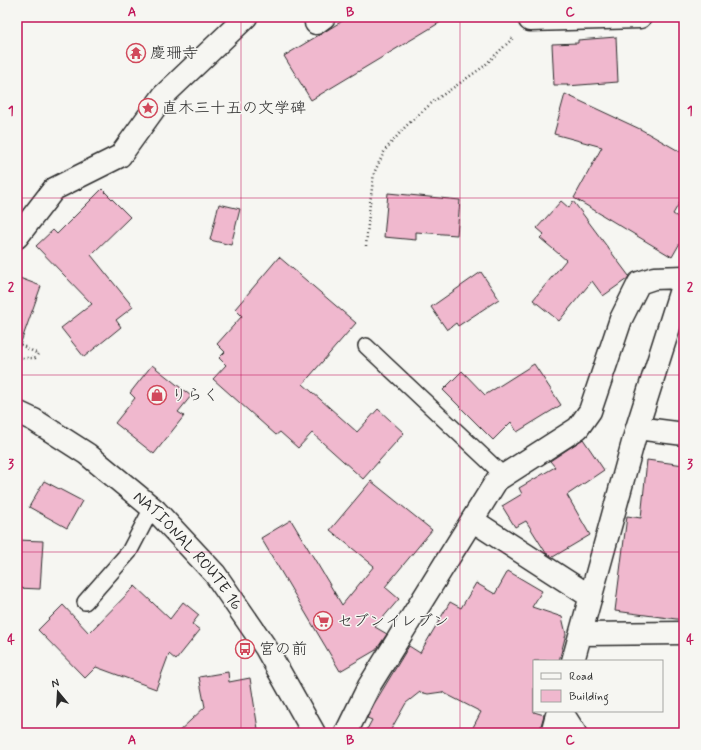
<svg xmlns="http://www.w3.org/2000/svg" width="701" height="750" font-family="Mynerve,'Klee One',sans-serif">
<style>
.building{fill:#f0b8ce;stroke:#2b2b2b}
.lines{fill:none;stroke-linecap:round;stroke-linejoin:round}
.service-casing{stroke:#2b2b2b;stroke-width:18}
.minor-casing{stroke:#2b2b2b;stroke-width:25}
.trunk-casing{stroke:#2b2b2b;stroke-width:25}
.path{stroke:#2b2b2b;stroke-width:2.5;stroke-dasharray:1 3;stroke-linecap:butt}
.service{stroke:#f6f6f2;stroke-width:15}
.minor{stroke:#f6f6f2;stroke-width:22}
.trunk{stroke:#f6f6f2;stroke-width:22}
.grid{fill:none;stroke:#c2185b;stroke-width:1;stroke-opacity:0.55}
.labels{text-anchor:middle;dominant-baseline:central;stroke-width:3;stroke-linejoin:round;paint-order:stroke}
.poi-label{font-size:16px;fill:#2b2b2b;stroke:#f6f6f2;text-anchor:start}
.street-label{font-size:16px;fill:#2b2b2b;stroke:#f6f6f2}
.neatline{fill:none;stroke:#c2185b;stroke-width:1.5}
.grid-label{font-size:13px;text-anchor:middle;font-weight:bold;fill:#c2185b}
</style>
<rect width="100%" height="100%" fill="#f6f6f2"/>
<filter id="ink" filterUnits="userSpaceOnUse"><feTurbulence type="fractalNoise" baseFrequency=".025" numOctaves="2"/><feDisplacementMap in="SourceGraphic" scale="8" xChannelSelector="R" yChannelSelector="G"/><feConvolveMatrix kernelMatrix="1 2 1 2 8 2 1 2 1" color-interpolation-filters="sRGB"/></filter>
<g filter="url(#ink)">
<path class="building" d="M349,17H449L311,100L284,56Z
M616,37L618,82L567,86L568,85H554L552,44L578,43V40Z
M565,94L642,130L684,154V195L673,214L684,221V236L672,257L574,198L602,147L554,134Z
M102,189L130,217L91,255L133,307L116,320L121,327L84,357L61,328L92,304L36,246L53,230L57,234Z
M388,193L460,200L457,235L416,232V240L384,237Z
M561,201L569,208L573,201L629,276L627,279L603,296L592,281L559,321L533,300L566,260L540,238L544,234L537,228Z
M219,204L240,209L231,245L210,240Z
M279,257L356,323L303,384L357,432L378,409L404,433L363,479L312,433L298,448L280,432L276,435L213,379L226,365L219,358L225,352L217,344L242,316L235,309Z
M481,272L499,299L458,326L456,323L447,330L431,307Z
M17,277L41,286L20,345H17Z
M534,364L561,405L517,432L511,422L493,440L443,390L462,371L485,395Z
M152,365L191,396L178,412L184,416L154,454L115,423L135,398L130,393Z
M583,439L604,470L567,495L590,535L553,557L546,553L526,521L515,527L502,506L522,494L519,488L555,467L550,461Z
M647,460L684,465V620L615,611L627,516L641,518Z
M44,481L82,501L67,528L29,507Z
M371,481L432,530L385,587L399,599L375,627L387,634L376,650L340,671L261,538L291,520L342,605L374,566L330,530Z
M17,540L43,541L40,589L17,588Z
M508,571L542,591L532,607L562,617L566,634L559,661H534V712L544,715L539,733H470L481,712L442,692L428,694L420,692L406,703L389,733H365L372,720L367,718L374,704L409,646L420,653L450,602L461,608L476,583L495,594Z
M135,586L170,619L183,602L199,615L192,624L200,630L176,660L169,654L156,689L96,667L85,678L38,630L63,605L89,633Z
M228,672L229,682L250,678L258,729L235,733H177L205,707L199,677Z"/>
<g class="lines">
<g class="service-casing">
<path id="service" d="M366,346L504,476
M85,602L129,552L152,508"/>
</g>
<g class="minor-casing">
<path id="minor" d="M530,17V20L640,17
M316,23L324,17
M17,237L54,189L120,156L164,95L246,17
M637,428L684,434
M472,520L591,597
M581,634L684,633
M573,661L637,428L684,280
M561,711L575,733
M346,733L369,686L497,480L578,428L590,411L621,319L639,283L654,278L684,277
M552,733L558,711"/>
</g>
<g class="trunk-casing">
<g id="trunk">
<path id="s1" d="M17,412L34,420L87,454L156,511L215,574L266,648L314,733"/>
</g>
</g>
<path class="path" d="M366,246L370,203L374,173L385,150L406,126L434,101L483,67L513,38
M17,343L38,354L35,358H17"/>
<use href="#service" class="service"/>
<use href="#minor" class="minor"/>
<use href="#trunk" class="trunk"/>
</g>
</g>
<path class="grid" d="M241,17V733M460,17V733M17,198H684M17,375H684M17,552H684"/>
<defs>
<g id="temple-ring" transform="scale(1)"><circle r="9.5" fill="#f6f6f2" stroke="#d1495b" stroke-width="1.5"/><path d="M0-6L5-2H3V0L6.5 2.5H4V6H1.5V3h-3V6H-4V2.5H-6.5L-3 0V-2H-5Z" fill="#d1495b"/></g>
<g id="sight-ring" transform="scale(1)"><circle r="9.5" fill="#f6f6f2" stroke="#d1495b" stroke-width="1.5"/><path d="M0-6L1.8-2.2L6-1.7L2.9 1.2L3.7 5.4L0 3.3L-3.7 5.4L-2.9 1.2L-6-1.7L-1.8-2.2Z" fill="#d1495b"/></g>
<g id="shop-ring" transform="scale(1)"><circle r="9.5" fill="#f6f6f2" stroke="#d1495b" stroke-width="1.5"/><path d="M-5-2.5h2.3a2.7 3.5 0 0 1 5.4 0H5L5.5 6h-11ZM-1.5-2.5h3a1.5 2.3 0 0 0-3 0Z" fill="#d1495b"/></g>
<g id="supermarket-ring" transform="scale(1)"><circle r="9.5" fill="#f6f6f2" stroke="#d1495b" stroke-width="1.5"/><path d="M-6-5.5h2.5l.6 2H6L4.5 2H-2.5L-4.4-4H-6ZM-1.5 3.2a1.3 1.3 0 1 0 .1 0ZM3 3.2a1.3 1.3 0 1 0 .1 0Z" fill="#d1495b"/></g>
<g id="bus-ring" transform="scale(1)"><circle r="9.5" fill="#f6f6f2" stroke="#d1495b" stroke-width="1.5"/><path d="M-5-6H5V4H4V6H2V4H-2V6H-4V4H-5ZM-3.5-4V0h7V-4ZM-3.5 1.2v1.5H-2V1.2ZM2 1.2v1.5H3.5V1.2Z" fill="#d1495b"/></g>
</defs>
<g fill-rule="evenodd">
<use href="#temple-ring" x="136" y="53"/>
<use href="#sight-ring" x="148" y="108"/>
<use href="#shop-ring" x="157" y="395"/>
<use href="#supermarket-ring" x="323" y="621"/>
<use href="#bus-ring" x="245" y="649"/>
</g>
<g class="labels">
<g class="poi-label">
<text x="150" y="53">慶珊寺</text>
<text x="162" y="108">直木三十五の文学碑</text>
<text x="171" y="395">りらく</text>
<text x="337" y="621">セブンイレブン</text>
<text x="259" y="649">宮の前</text>
</g>
<g class="street-label">
<text stroke="none"><textPath href="#s1" startOffset="222">NATIONAL ROUTE 16</textPath></text>
</g>
</g>
<rect width="701" height="750" fill="none" stroke="#f6f6f2" stroke-width="44"/>
<rect x="533" y="660" width="130" height="52" fill="#f6f6f2" stroke="#a5a5a2"/>
<rect x="541" y="673" width="20" height="6" fill="#f6f6f2" stroke="#a5a5a2"/>
<text x="569" y="680" font-size="12" fill="#2b2b2b">Road</text>
<rect x="541" y="690" width="20" height="12" fill="#f0b8ce" stroke="#a5a5a2"/>
<text x="569" y="700" font-size="12" fill="#2b2b2b">Building</text>
<g transform="translate(58 692) rotate(342)" stroke="#f6f6f2" stroke-width="3" paint-order="stroke">
<path d="M0-3L7 15L0 10L-7 15Z" fill="#2b2b2b"/>
<text y="-6" font-size="11" font-weight="bold" text-anchor="middle" fill="#2b2b2b">N</text>
</g>
<rect x="22" y="22" width="657" height="706" class="neatline"/>
<g class="grid-label">
<text x="132" y="16">A</text>
<text x="350" y="16">B</text>
<text x="570" y="16">C</text>
<text x="11" y="115">1</text>
<text x="690" y="115">1</text>
<text x="11" y="291">2</text>
<text x="690" y="291">2</text>
<text x="11" y="468">3</text>
<text x="690" y="468">3</text>
<text x="11" y="644">4</text>
<text x="690" y="644">4</text>
<text x="132" y="744">A</text>
<text x="350" y="744">B</text>
<text x="570" y="744">C</text>
</g>
</svg>
